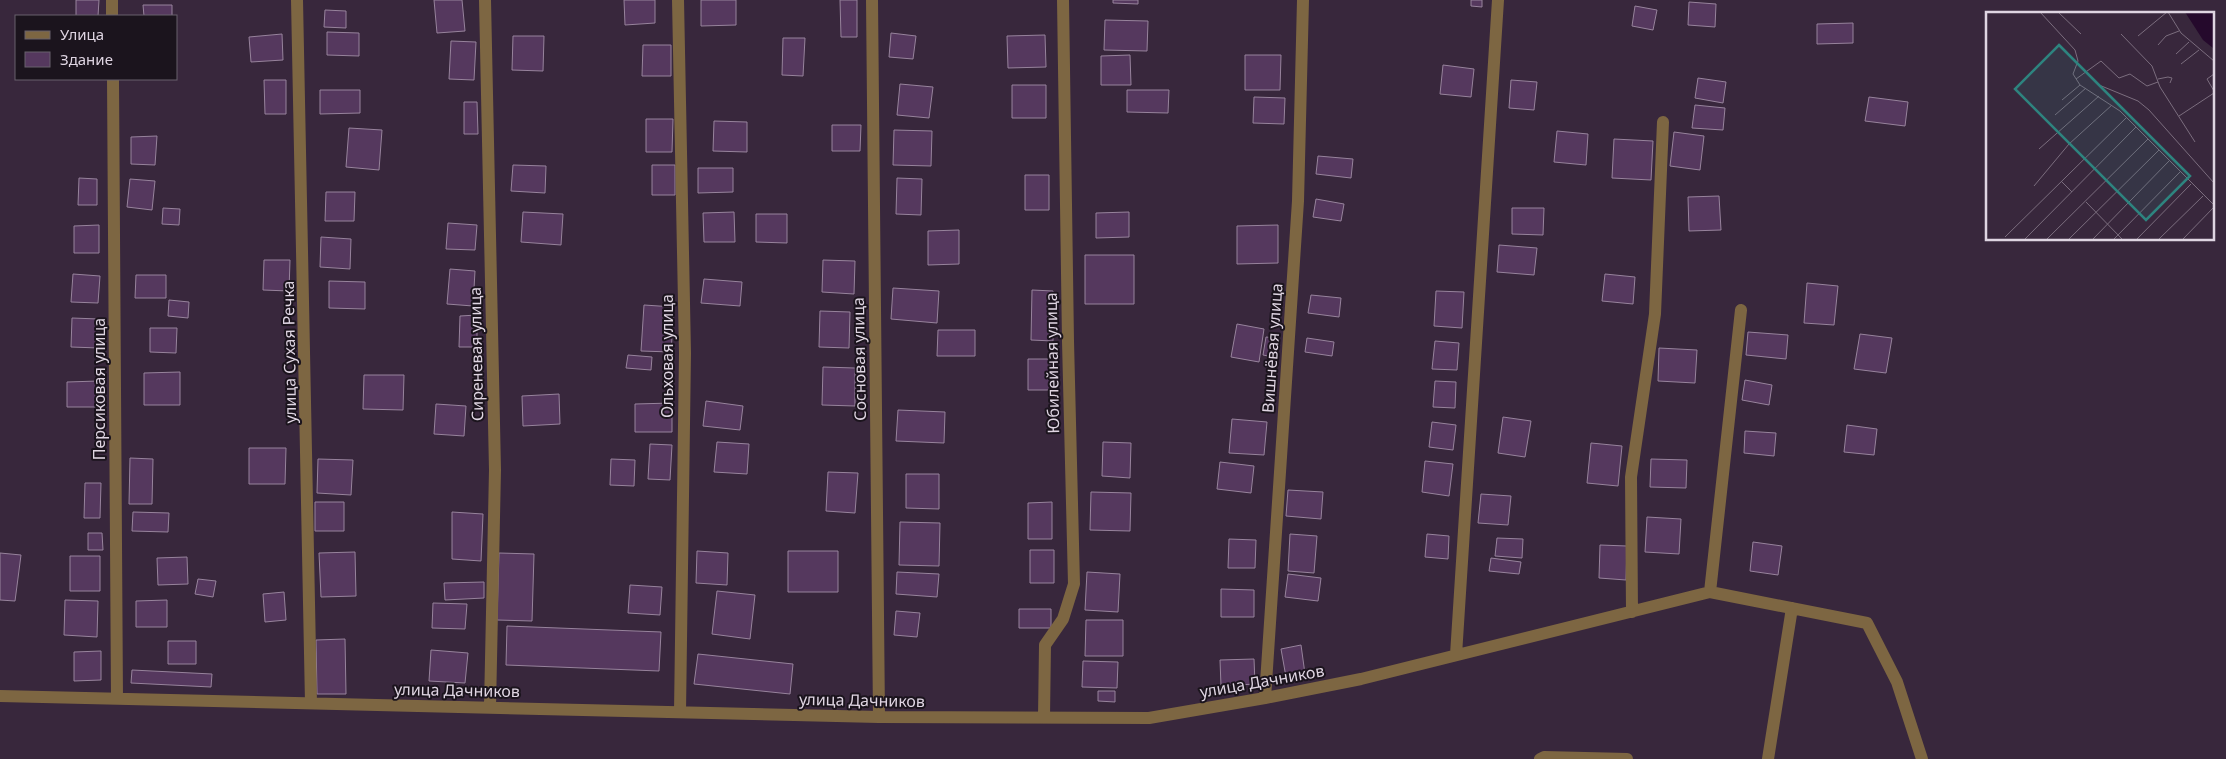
<svg xmlns="http://www.w3.org/2000/svg" width="2226" height="759" font-family="'Noto Sans',sans-serif">
<style>
.building{fill:#55385e;stroke:#97839c}
.lines{fill:none;stroke-linecap:round;stroke-linejoin:round}
.minor{stroke:#7d6642;stroke-width:12}
.labels{text-anchor:middle;dominant-baseline:central;stroke-width:4;stroke-linejoin:round;paint-order:stroke}
.street-label{font-size:16px;fill:#dfd5e2;stroke:#1b141d}
.inset-road{fill:none;stroke:#7b6d7e;stroke-width:1}
.view{fill:#2e847f;fill-opacity:0.15;stroke:#2e847f;stroke-width:2.5}
.inset-edge{fill:none;stroke:#dfd5e2;stroke-width:2.5}
</style>
<rect width="100%" height="100%" fill="#38273c"/>
<path class="building" d="M76,0H99L98,16H76Z
M434,0H462L465,31L437,33Z
M624,0H655V23L625,25Z
M701,0H736V25L701,26Z
M840,0H857V37H841Z
M1113,0H1138V4L1113,3Z
M1471,0H1482V7L1471,6Z
M1689,2L1716,4L1715,27L1688,25Z
M143,5H172V16H144Z
M1635,6L1657,10L1653,30L1632,26Z
M325,10L346,11V28L324,27Z
M1105,20L1148,21L1147,51L1104,50Z
M1853,23V43L1817,44V24Z
M327,32L359,33V56L327,55Z
M891,33L916,36L913,59L889,57Z
M282,34L283,60L251,62L249,37Z
M1045,35L1046,67L1008,68L1007,36Z
M513,36H544L543,71L512,70Z
M783,38H805L803,76L782,75Z
M451,41L476,42L474,80L449,79Z
M643,45H671V76H642Z
M1130,55L1131,85H1101V56Z
M1245,55H1281L1280,90H1245Z
M1443,65L1474,69L1471,97L1440,94Z
M1698,78L1726,82L1723,103L1695,98Z
M264,80H286V114H265Z
M1511,80L1537,82L1534,110L1509,108Z
M900,84L933,87L929,118L897,115Z
M1012,85H1046V118H1012Z
M320,90H360V113L320,114Z
M1127,90H1169L1168,113L1127,112Z
M1254,97L1285,98L1284,124L1253,123Z
M1869,97L1908,102L1905,126L1865,121Z
M464,102H477L478,134H464Z
M1695,105L1725,108L1723,130L1692,128Z
M646,119H673L672,152H646Z
M714,121L747,122V152L713,151Z
M832,125H861L860,151H832Z
M349,128L382,130L379,170L346,167Z
M894,130L932,131L931,166L893,165Z
M1557,131L1588,134L1586,165L1554,162Z
M1674,132L1704,136L1700,170L1670,166Z
M157,136L155,165L131,164V137Z
M1614,139L1653,141L1651,180L1612,178Z
M1318,156L1353,159L1351,178L1316,174Z
M513,165L546,166L545,193L511,191Z
M652,165H675V195H652Z
M698,168H733V192L698,193Z
M1025,175H1049V210H1025Z
M79,178L97,179V205H78Z
M897,178L922,179L921,215L896,214Z
M130,179L155,181L152,210L127,207Z
M326,192H355L354,221H325Z
M1719,196L1721,230L1689,231L1688,197Z
M1316,199L1344,204L1341,221L1313,217Z
M163,208L180,209L179,225L162,224Z
M1512,208H1544L1543,235L1512,234Z
M523,212L563,214L561,245L521,242Z
M734,212L735,242H704L703,213Z
M1129,212V237L1096,238V213Z
M756,214H787V243L756,242Z
M448,223L477,225L475,250L446,249Z
M99,225V253H74V226Z
M1278,225V263L1237,264V226Z
M959,230V264L928,265V231Z
M321,237L351,239L350,269L320,267Z
M1499,245L1537,248L1534,275L1497,272Z
M1085,255H1134V304H1085Z
M264,260H290L289,291L263,290Z
M823,260L855,261L854,294L822,292Z
M450,269L475,271L473,306L447,304Z
M73,274L100,276L98,303L71,302Z
M1605,274L1635,277L1633,304L1602,301Z
M136,275H166V298H135Z
M704,279L742,282L740,306L701,303Z
M329,281L365,282V309L329,308Z
M1807,283L1838,286L1834,325L1804,323Z
M893,288L939,291L937,323L891,319Z
M1032,290L1053,291V341L1031,340Z
M1436,291L1464,292L1462,328L1434,326Z
M1311,295L1341,298L1339,317L1308,313Z
M169,300L189,302L188,318L168,316Z
M644,305L674,307L671,352L641,351Z
M820,311L850,312L849,348L819,347Z
M477,315V347H459L460,316Z
M72,318L99,319V348L71,347Z
M1237,324L1264,329L1259,362L1231,357Z
M150,328H177L176,353L150,352Z
M938,330H975V356H937Z
M1748,332L1788,335L1786,359L1746,355Z
M1860,334L1892,338L1886,373L1854,369Z
M1266,337L1275,338L1273,357L1263,355Z
M1307,338L1334,342L1332,356L1305,352Z
M1435,341L1459,343L1457,370L1432,369Z
M1659,348L1697,350L1695,383L1658,381Z
M628,355L652,357L651,370L626,368Z
M1028,359H1050V390H1028Z
M823,367L855,368V406L822,405Z
M180,372V405H144V373Z
M364,375H404L403,410L363,409Z
M1745,380L1772,385L1769,405L1742,400Z
M98,381V407H67V382Z
M1435,381L1456,382L1455,408L1433,407Z
M559,394L560,424L523,426L522,396Z
M706,401L743,406L740,430L703,426Z
M672,403V432H635V404Z
M436,404L466,406L464,436L434,434Z
M898,410L945,412L944,443L896,441Z
M1503,417L1531,421L1525,457L1498,453Z
M1232,419L1267,422L1264,455L1229,453Z
M1432,422L1456,425L1453,450L1429,447Z
M1847,425L1877,429L1874,455L1844,452Z
M1745,431L1776,433L1774,456L1744,453Z
M717,442L749,444L747,474L714,472Z
M1103,442L1131,443L1130,478L1102,476Z
M1591,443L1622,446L1618,486L1587,483Z
M650,444L672,445L670,480L648,479Z
M249,448H286L285,484H249Z
M130,458L153,459L152,504H129Z
M318,459L353,460L351,495L317,493Z
M611,459L635,460L634,486L610,485Z
M1651,459L1687,460L1686,488L1650,487Z
M1425,461L1453,464L1449,496L1422,492Z
M1220,462L1254,466L1251,493L1217,489Z
M828,472L858,473L855,513L826,511Z
M906,474H939V509L906,508Z
M85,483H101L100,518H84Z
M1288,490L1323,492L1321,519L1286,516Z
M1091,492L1131,493L1130,531L1090,530Z
M1481,494L1511,496L1508,525L1478,523Z
M315,502H344V531H315Z
M1052,502V539H1028V503Z
M133,512L169,513L168,532L132,531Z
M452,512L483,514L481,561L452,559Z
M1647,517L1681,519L1679,554L1645,552Z
M900,522L940,523L939,566L899,565Z
M88,533H102L103,550H88Z
M1290,534L1317,536L1314,573L1288,571Z
M1427,534L1449,536L1448,559L1425,557Z
M1497,538L1523,539L1522,558L1495,556Z
M1229,539L1256,540L1255,568H1228Z
M1753,542L1782,546L1778,575L1750,571Z
M1600,545L1627,546L1626,580L1599,578Z
M1030,550H1054V583H1030Z
M697,551L728,553L727,585L696,583Z
M788,551H838V592H788Z
M355,552L356,596L321,597L319,553Z
M0,553L21,555L15,601L0,600Z
M499,553L534,554L532,621L497,620Z
M70,556H100V591H70Z
M187,557L188,584L158,585L157,558Z
M1491,558L1521,562L1519,574L1489,571Z
M897,572L939,574L937,597L896,594Z
M1087,572L1120,574L1118,612L1085,610Z
M1288,574L1321,578L1318,601L1285,597Z
M198,579L216,581L213,597L195,594Z
M484,582V598L445,600L444,583Z
M630,585L662,587L660,615L628,613Z
M1221,589L1254,590V617H1221Z
M717,591L755,595L750,639L712,634Z
M284,592L286,620L265,622L263,594Z
M65,600L98,601L97,637L64,635Z
M167,600V627H136V601Z
M433,603L467,604L465,629L432,628Z
M1019,609H1051V628H1019Z
M896,611L920,613L917,637L894,635Z
M1086,620H1123V656H1085Z
M507,626L661,632L659,671L506,665Z
M345,639L346,694H317L316,640Z
M168,641H196V664H168Z
M1301,645L1305,674L1286,677L1281,649Z
M431,650L468,653L465,683L429,681Z
M101,651V680L74,681V652Z
M698,654L793,664L790,694L694,684Z
M1254,659L1255,684L1221,686L1220,660Z
M1083,661L1118,662L1117,688L1082,687Z
M132,670L212,674L211,687L131,683Z
M1098,691H1115V702L1098,701Z"/>
<g class="lines">
<path class="minor" d="M112,0V16
M297,0L311,703
M485,0L495,470L490,707
M678,0L685,353L680,712
M872,0L879,717
M113,79L117,698
M1710,592L1741,310
M1632,612L1631,477L1655,314L1663,122
M1456,655L1498,0
M0,696L879,717L1149,718L1265,698L1361,679L1710,592L1867,623L1897,682L1922,759
M1265,698L1298,201L1303,0
M1044,717L1045,645L1063,619L1074,584L1068,341L1063,0
M1540,759L1544,757L1627,759
M1768,759L1792,608"/>
</g>
<g class="labels">
<g class="street-label">
<text transform="translate(1272 348) rotate(-86)">Вишнёвая улица</text>
<text transform="translate(289 352) rotate(-91)">улица Сухая Речка</text>
<text transform="translate(476 354) rotate(-91)">Сиреневая улица</text>
<text transform="translate(667 356) rotate(-90)">Ольховая улица</text>
<text transform="translate(859 359) rotate(-91)">Сосновая улица</text>
<text transform="translate(1052 363) rotate(-91)">Юбилейная улица</text>
<text transform="translate(99 389) rotate(-90)">Персиковая улица</text>
<text transform="translate(1262 681) rotate(-10)">улица Дачников</text>
<text transform="translate(457 690) rotate(1)">улица Дачников</text>
<text transform="translate(862 700) rotate(1)">улица Дачников</text>
</g>
</g>
<g transform="translate(1986 12)">
<rect width="228" height="228" fill="#38273c"/>
<path d="M199,0H227V36L217,28Z" fill="#25092c"/>
<path class="inset-road" d="M54,0L89,38L92,49L87,62L94,73L134,99L228,193M72,0L95,22M182,0L195,21L228,49M135,22L166,54L174,75L209,130M152,24L181,0M172,33L180,24L193,19M190,42L203,30M195,52L213,38M101,60L113,73L152,89L163,98L228,171M228,62L221,67L228,79M90,67L115,49L133,66L144,62L161,74L172,70M172,67L182,65L186,66L184,71M76,88L94,73M69,103L100,76M193,104L228,81M53,137L113,84M75,169L86,180M48,174L83,132L126,93M100,190L136,227M19,225L141,105M39,227L150,115M61,227L162,127M83,227L173,138M107,227L183,149M128,227L194,160M151,227L205,172M173,227L217,184M197,227L228,195"/>
<path class="view" d="M73,33L204,164L160,208L29,77Z"/>
<rect width="228" height="228" class="inset-edge"/>
</g>
<rect x="15" y="15" width="162" height="65" fill="#1b141d" stroke="#69616c"/>
<rect x="25" y="31" width="25" height="8" fill="#7d6642" stroke="#69616c"/>
<text x="60" y="40" font-size="15" fill="#dfd5e2">Улица</text>
<rect x="25" y="52" width="25" height="15" fill="#55385e" stroke="#69616c"/>
<text x="60" y="65" font-size="15" fill="#dfd5e2">Здание</text>
</svg>
